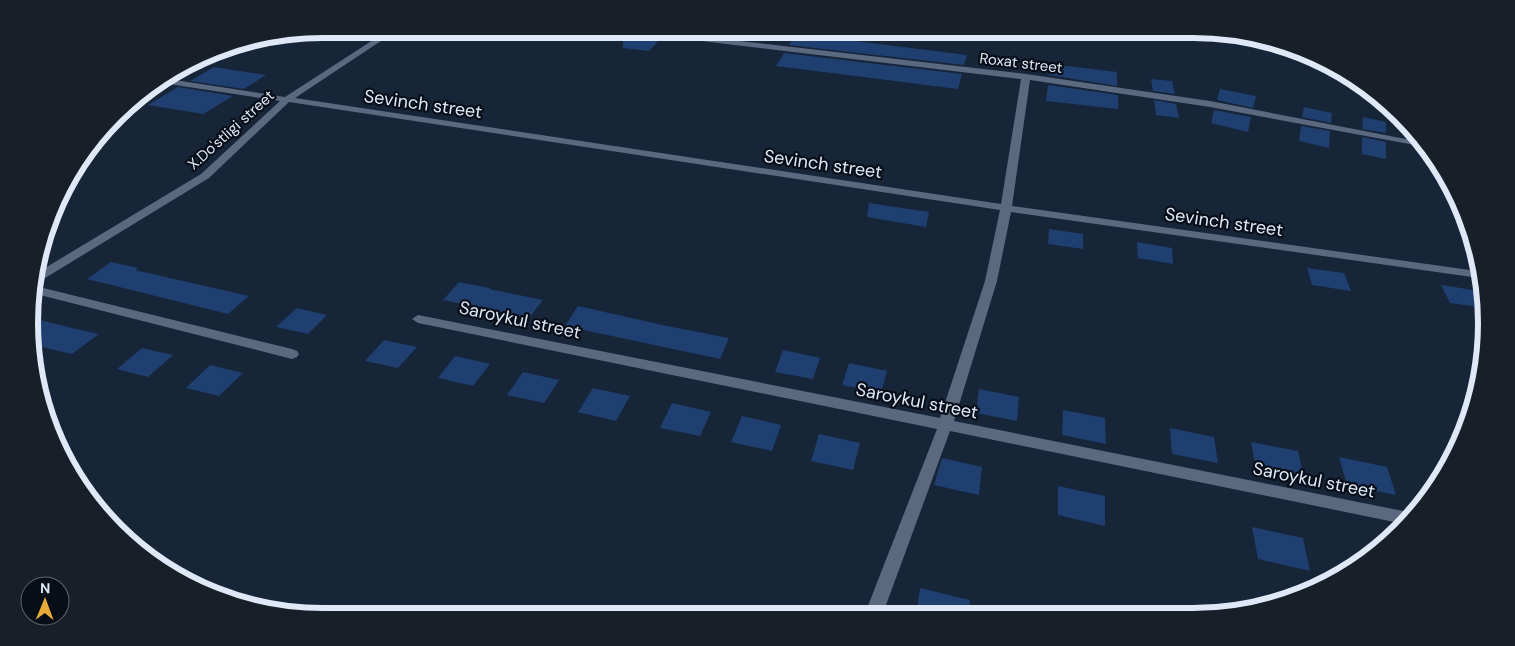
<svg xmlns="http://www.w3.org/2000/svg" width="1515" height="646" font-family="'DM Sans',sans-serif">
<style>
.building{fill:#1e3f6f}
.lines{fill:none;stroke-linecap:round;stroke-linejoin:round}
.street{fill:#5a6980;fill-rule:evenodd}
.labels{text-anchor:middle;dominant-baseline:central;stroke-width:4.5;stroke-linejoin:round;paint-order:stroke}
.far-street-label{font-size:15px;fill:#dfe8f6;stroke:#080e17}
.street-label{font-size:18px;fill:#dfe8f6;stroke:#080e17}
.rim{fill:none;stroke:#dfe8f6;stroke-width:6}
</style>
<rect width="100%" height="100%" fill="#172539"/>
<path class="building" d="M623,34L661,38L649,51L623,48Z
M796,34L847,40L967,55L964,65L789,45Z
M784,53L962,74L958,89L776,66Z
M1050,64L1117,72V86L1049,75Z
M214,67L266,75L244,89L190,81Z
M1151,79L1172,81L1175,94L1153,91Z
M1048,85L1118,95V109L1046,101Z
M178,87L233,96L203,114L148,105Z
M1220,89L1256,96L1253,108L1217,100Z
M1154,100L1176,104L1179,118L1156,115Z
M1304,107L1332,113L1331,123L1302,117Z
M1214,110L1251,117L1248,132L1211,123Z
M1363,117L1386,122V133L1362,129Z
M1301,126L1330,131L1329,148L1299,141Z
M1362,137L1386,142V159L1362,154Z
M869,203L929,212L926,227L867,217Z
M1049,229L1083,234V249L1048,244Z
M1137,242L1172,248L1173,264L1138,258Z
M111,262L138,268L135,270L249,296L228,314L87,279Z
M1307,268L1344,273L1351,291L1312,285Z
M459,282L490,288L489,289L543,300L529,318L443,300Z
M1441,285L1480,291L1486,303L1485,308L1450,303Z
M578,306L667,326L729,338L720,359L565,326Z
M297,308L327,315L308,334L276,327Z
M32,318L76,329L99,334L72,354L33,345Z
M384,340L417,347L398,368L365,361Z
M142,348L173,355L148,377L117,369Z
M783,350L820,358L813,379L775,372Z
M455,356L490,364L473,386L438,378Z
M849,363L887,371L881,393L842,385Z
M210,365L243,373L219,396L186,388Z
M523,372L559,380L544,403L507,395Z
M593,388L630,396L616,421L578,412Z
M979,389L1019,397L1017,421L976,413Z
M672,403L711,412L700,436L660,428Z
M1063,410L1105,418L1106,444L1062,435Z
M742,416L781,425L772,451L731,442Z
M1170,428L1214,437L1218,463L1172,454Z
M819,434L860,443L853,470L811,461Z
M1251,442L1298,451L1304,478L1256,469Z
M1339,457L1387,467L1396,495L1347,485Z
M942,458L982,467L979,495L934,485Z
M1058,486L1105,496V526L1058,515Z
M1252,527L1303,538L1310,571L1258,559Z
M920,588L970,600L969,615L916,616Z"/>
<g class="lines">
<path class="street" d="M390,29H399L295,98L1001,204L1021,79L618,31L614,29H635L1026,74L1210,101L1416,141L1420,146L1210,107L1030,80L1012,206L1477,271L1479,278L1011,212L997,281L954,421L1413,513L1404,524L950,431L882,616H864L937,429L418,323L412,319L418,315L940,418L985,281L1000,210L289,102L209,178L37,283H32L35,274L201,174L280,101L162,83L168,79L285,97Z
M31,285L292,349L297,351L299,354L297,357L292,359L32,293Z"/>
</g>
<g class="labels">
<g class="far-street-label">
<text transform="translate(1021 63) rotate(7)">Roxat street</text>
<text transform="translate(231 130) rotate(-42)">X.Do'stligi street</text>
</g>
<g class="street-label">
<text transform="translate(423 104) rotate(8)">Sevinch street</text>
<text transform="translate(823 164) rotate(8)">Sevinch street</text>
<text transform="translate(1224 222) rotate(8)">Sevinch street</text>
<text transform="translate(520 320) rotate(12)">Saroykul street</text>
<text transform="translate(917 401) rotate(11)">Saroykul street</text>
<text transform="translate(1314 480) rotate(11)">Saroykul street</text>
</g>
</g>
<path d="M0 0H1515V646H0ZM323 38H1193A285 285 0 0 1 1478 323V323A285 285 0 0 1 1193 608H323A285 285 0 0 1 38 323V323A285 285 0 0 1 323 38Z" fill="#191f29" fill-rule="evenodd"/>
<path class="rim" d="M323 38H1193A285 285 0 0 1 1478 323V323A285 285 0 0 1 1193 608H323A285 285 0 0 1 38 323V323A285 285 0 0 1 323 38Z"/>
<g transform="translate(45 601) rotate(1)"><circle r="24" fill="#080e17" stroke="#5e6570"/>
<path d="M0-4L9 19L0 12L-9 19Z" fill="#e8ab37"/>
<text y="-8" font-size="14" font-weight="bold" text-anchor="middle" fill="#dfe8f6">N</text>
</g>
</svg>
